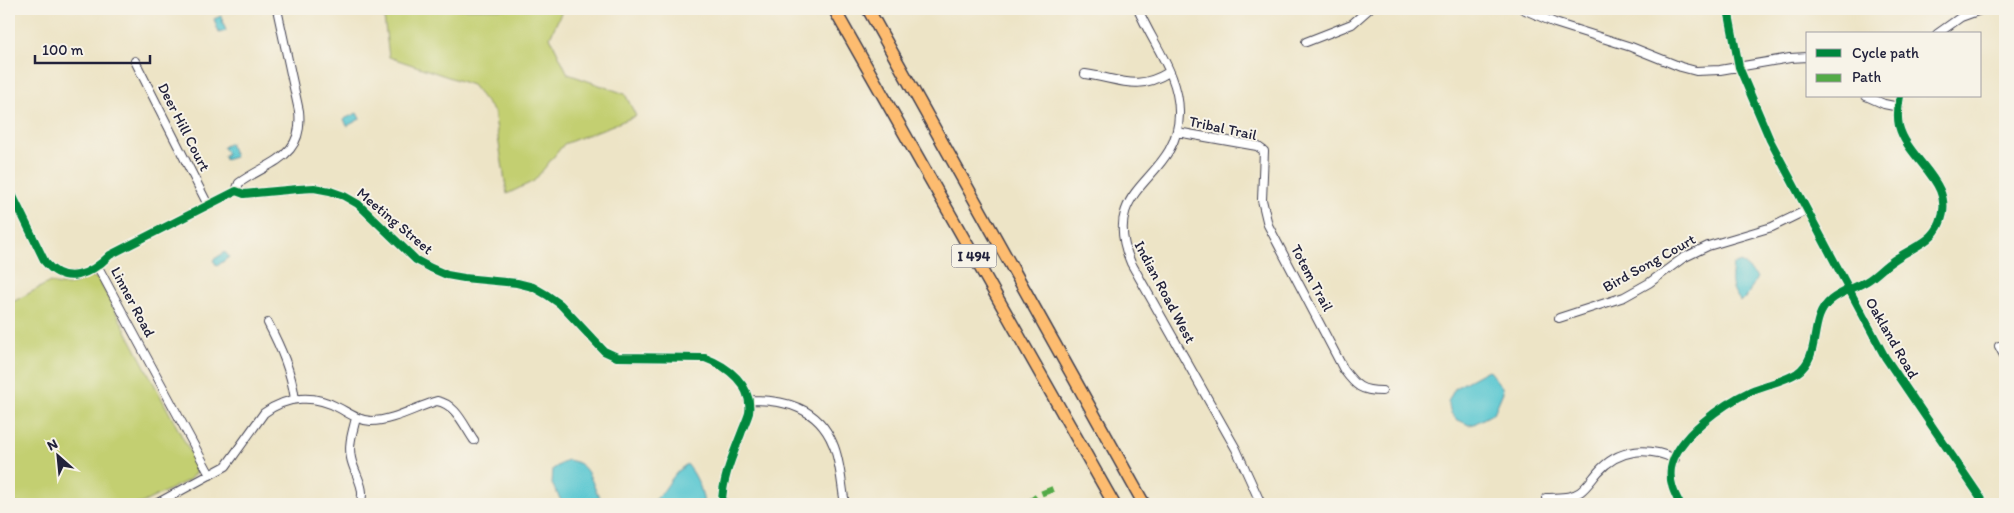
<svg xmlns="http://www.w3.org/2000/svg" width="2014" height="513" font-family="Itim,sans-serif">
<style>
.green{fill:#c3cf71;stroke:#727856}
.water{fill:#5bc8d1;stroke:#3e7586}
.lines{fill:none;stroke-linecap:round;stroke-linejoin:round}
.minor-casing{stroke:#403f50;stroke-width:10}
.highway-casing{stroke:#403f50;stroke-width:14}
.minor{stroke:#fff;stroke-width:8}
.highway{stroke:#fdbc6f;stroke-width:11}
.quiet{stroke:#53aa46;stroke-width:6;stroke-dasharray:12 6;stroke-linecap:butt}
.cycleway-casing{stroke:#f7f3e8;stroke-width:11}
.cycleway{stroke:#00873e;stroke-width:8}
.labels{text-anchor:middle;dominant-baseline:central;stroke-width:4;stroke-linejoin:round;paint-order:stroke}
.shield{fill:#f7f3e8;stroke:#62616f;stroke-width:1}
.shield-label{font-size:14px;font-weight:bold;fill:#22223b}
.street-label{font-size:15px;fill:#22223b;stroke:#f7f3e8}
</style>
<rect width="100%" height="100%" fill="#f7f3e8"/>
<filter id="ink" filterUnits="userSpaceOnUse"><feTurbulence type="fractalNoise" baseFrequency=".02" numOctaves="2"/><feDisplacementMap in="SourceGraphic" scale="10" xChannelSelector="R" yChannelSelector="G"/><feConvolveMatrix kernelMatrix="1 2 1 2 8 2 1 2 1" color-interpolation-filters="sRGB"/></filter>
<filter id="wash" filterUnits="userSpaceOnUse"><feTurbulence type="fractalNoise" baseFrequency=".0096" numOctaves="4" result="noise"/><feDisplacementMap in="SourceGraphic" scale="20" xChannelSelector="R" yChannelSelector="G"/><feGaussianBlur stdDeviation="1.12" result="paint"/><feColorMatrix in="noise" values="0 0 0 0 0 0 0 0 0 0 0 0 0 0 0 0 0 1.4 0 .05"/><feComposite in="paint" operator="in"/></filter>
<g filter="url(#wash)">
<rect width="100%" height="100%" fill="#ede4c6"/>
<path class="green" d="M383,9H563L550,37L568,74L625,94L636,116L564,144L534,181L507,194L494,112L472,85L389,57Z
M92,276L99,280L197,465L196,472L189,480L140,504H9V304L50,282C65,289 78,283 92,276Z"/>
<path class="water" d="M221,16L226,31L219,33L214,19Z
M357,113L360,119L347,126L344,119Z
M230,143L235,157L225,160L224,156L227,154L223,147Z
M225,252L229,257L217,266L213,260Z
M1741,262L1757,277L1748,295L1741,302C1730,287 1731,283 1733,265Z
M1488,370L1502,387L1503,392L1494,413L1474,424L1469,425L1456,419L1451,413L1448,402L1455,388Z
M567,460C597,463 588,494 608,504H563L552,484L553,469Z
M687,464C697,476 702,489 704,504H649C667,494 669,475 687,464Z"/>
</g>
<g filter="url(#ink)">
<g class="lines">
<g class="minor-casing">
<path id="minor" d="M1138,9C1152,43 1180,75 1179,114C1178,182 1097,184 1131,263L1236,449L1261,504
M1523,9L1555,23L1631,47L1681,67L1696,71L1720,70L1790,58L1808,57
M1728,9L1739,67L1770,140L1885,357L1985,504
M1937,34L1961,17L1983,9
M1306,42L1352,24L1369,9
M135,61L208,205
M1085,74C1120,79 1137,92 1169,72
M1866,96L1884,104L1899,107
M1177,132L1257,146L1264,151L1262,200L1268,225L1344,370C1356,386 1361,391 1382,391
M9,188L45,262C66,287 91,274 110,255L236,191L244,194L298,189L314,188L330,191L344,196L358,204L416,260L431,268L447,275L464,278L517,283L533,287L547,295L560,304L604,351L617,357L705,358C727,366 753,385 749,413C747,420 743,428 741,434C732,457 722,480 722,504
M236,191L239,183C270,161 304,158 299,111L277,9
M98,267L210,475
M1559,318L1624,297L1649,283L1683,258L1708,246L1772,227L1807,210
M268,323C281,348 291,371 295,399
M1999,346L2005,357
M749,400C785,400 818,407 833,444C840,460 841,480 844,498
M356,418C353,431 348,444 351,458C354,474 367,488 360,504
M1546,498C1558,497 1570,499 1580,492C1587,487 1592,479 1598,472C1618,449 1647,446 1675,459
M156,504L226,466L264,413C287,396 314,394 339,408C350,414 358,420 371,421C393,421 416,407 437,401C456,404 464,426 474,440
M1680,504C1674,493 1669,482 1671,468C1677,436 1723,404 1751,391C1766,384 1783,382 1797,373C1823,355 1807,319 1831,300C1842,291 1855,288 1867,281C1877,275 1884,266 1894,260C1910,248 1932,243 1940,223C1957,183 1908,161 1899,126C1897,117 1898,106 1900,96"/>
</g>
<g class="highway-casing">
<path id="highway" d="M834,9L1114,504
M868,9L1144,504"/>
</g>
<use href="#minor" class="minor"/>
<use href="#highway" class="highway"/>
<path class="quiet" d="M1027,504L1040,494L1053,489"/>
<g class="cycleway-casing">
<path id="cycleway" d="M1728,9L1739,67L1770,140L1885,357L1985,504
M9,188L45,262C66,287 91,274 110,255L236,191L244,194L298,189L314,188L330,191L344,196L358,204L416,260L431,268L447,275L464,278L517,283L533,287L547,295L560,304L604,351L617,357L705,358C727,366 753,385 749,413C747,420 743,428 741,434C732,457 722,480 722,504
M1680,504C1674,493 1669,482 1671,468C1677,436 1723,404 1751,391C1766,384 1783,382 1797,373C1823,355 1807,319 1831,300C1842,291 1855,288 1867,281C1877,275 1884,266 1894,260C1910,248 1932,243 1940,223C1957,183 1908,161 1899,126C1897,117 1898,106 1900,96"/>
</g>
<use href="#cycleway" class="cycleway"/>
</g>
</g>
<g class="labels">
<rect class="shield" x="951.5" y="244.5" width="45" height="23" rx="4"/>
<g class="shield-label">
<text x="974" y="256">I 494</text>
</g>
<g class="street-label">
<text transform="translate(184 127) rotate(63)">Deer Hill Court</text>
<text transform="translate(1223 128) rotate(12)">Tribal Trail</text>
<text transform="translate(395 221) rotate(40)">Meeting Street</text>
<text transform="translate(1649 263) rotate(-29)">Bird Song Court</text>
<text transform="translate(1312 278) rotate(62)">Totem Trail</text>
<text transform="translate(1165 292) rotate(62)">Indian Road West</text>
<text transform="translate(133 302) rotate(62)">Linner Road</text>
<text transform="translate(1892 338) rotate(60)">Oakland Road</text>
</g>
</g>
<rect width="2014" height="513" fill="none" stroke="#f7f3e8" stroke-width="30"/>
<rect x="1806" y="32" width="175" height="65" fill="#f7f3e8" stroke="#a29fa3"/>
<rect x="1816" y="49" width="25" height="8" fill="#00873e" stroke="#a29fa3"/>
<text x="1852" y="58" font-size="15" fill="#22223b">Cycle path</text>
<rect x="1816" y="74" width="25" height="8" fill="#53aa46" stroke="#a29fa3"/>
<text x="1852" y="82" font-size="15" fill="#22223b">Path</text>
<g transform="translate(58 456) rotate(333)" stroke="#f7f3e8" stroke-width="4" paint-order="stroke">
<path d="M0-4L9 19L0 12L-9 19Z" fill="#22223b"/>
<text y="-8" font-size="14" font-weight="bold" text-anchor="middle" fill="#22223b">N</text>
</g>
<path d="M35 55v8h115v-8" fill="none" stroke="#22223b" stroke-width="2.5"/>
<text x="42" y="55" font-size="15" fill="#22223b" stroke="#f7f3e8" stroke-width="4" paint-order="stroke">100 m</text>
</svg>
